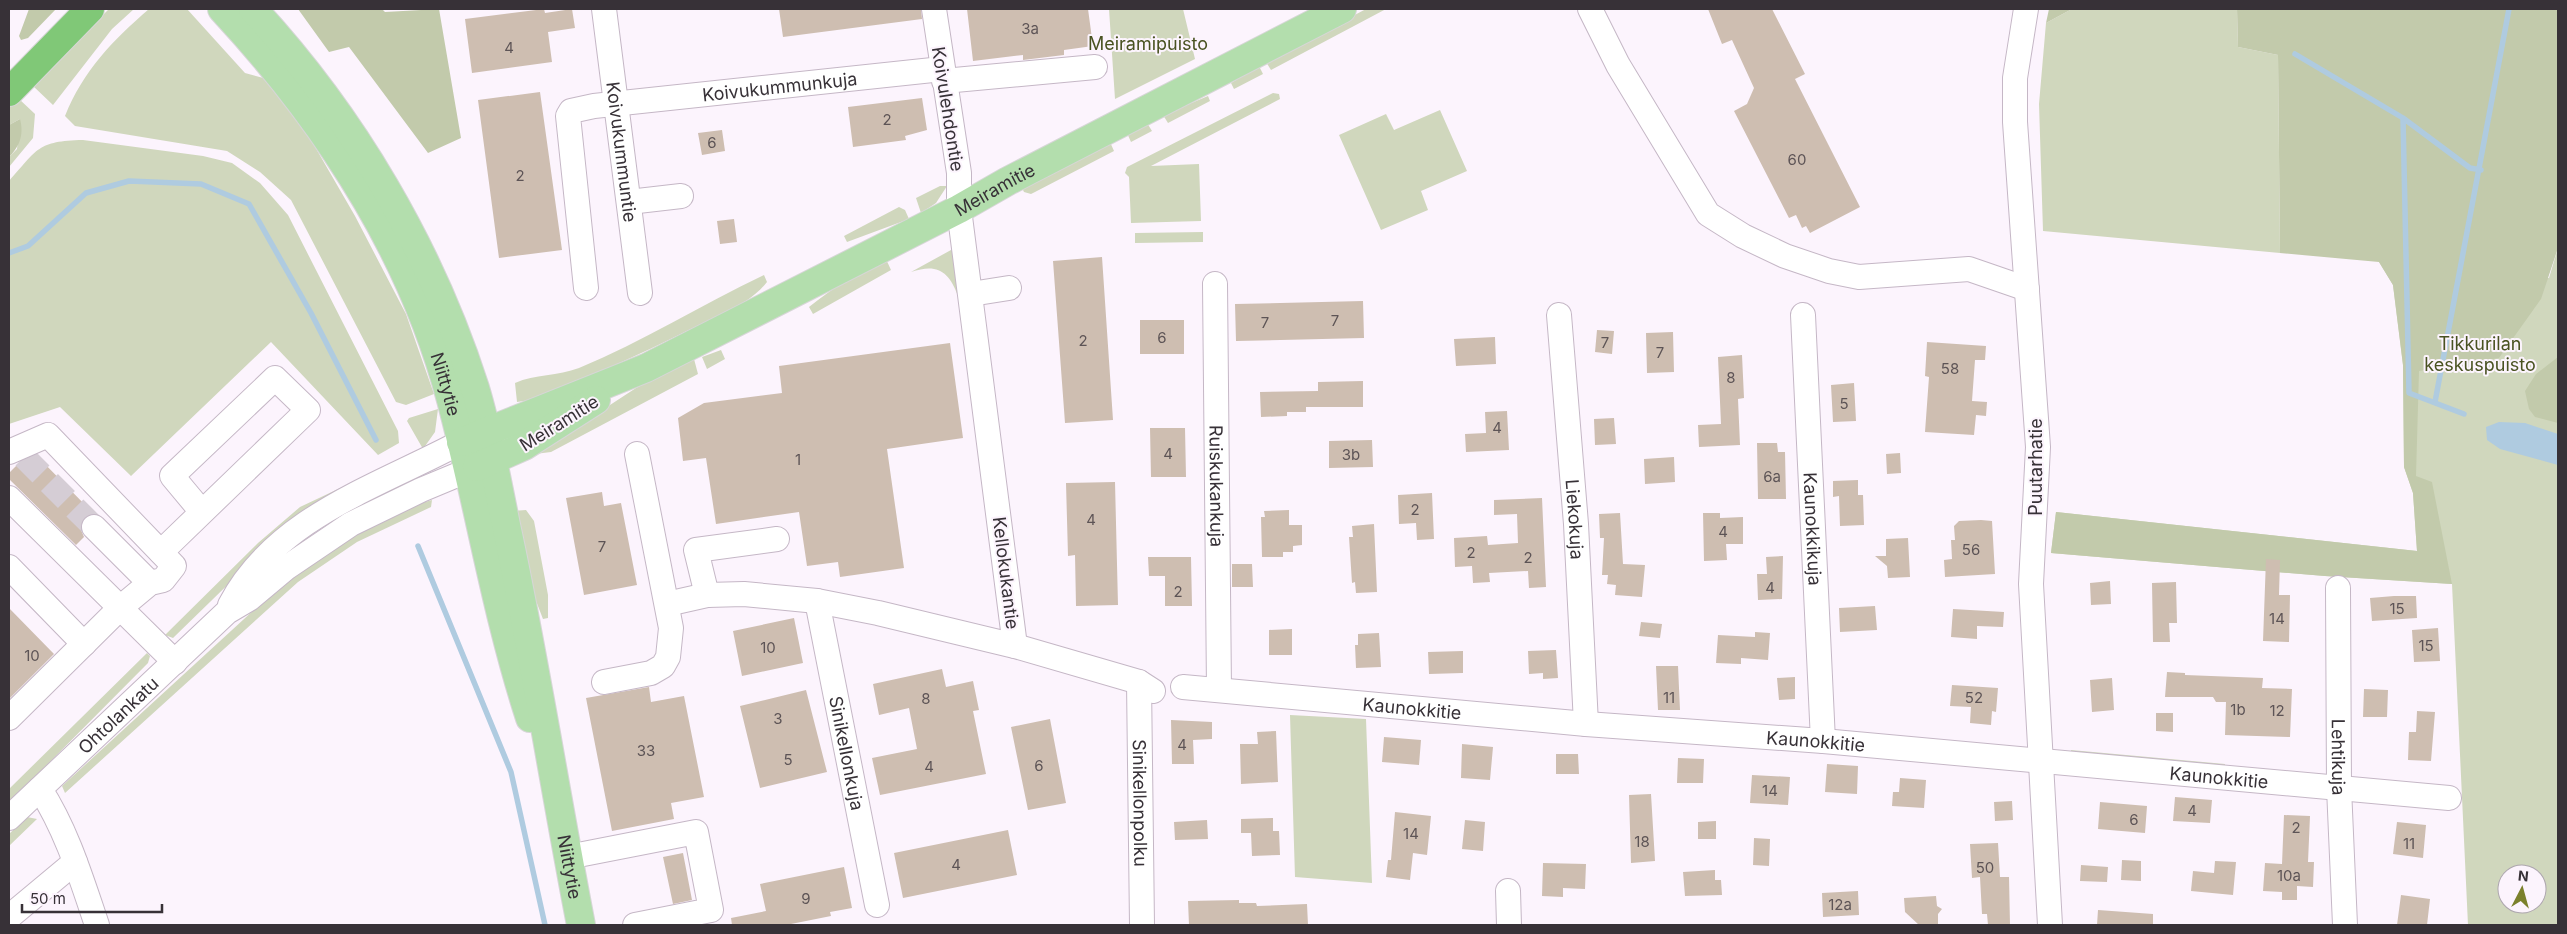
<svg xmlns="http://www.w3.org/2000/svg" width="2567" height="934" font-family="Inter,sans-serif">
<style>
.green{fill:#d0d7bd;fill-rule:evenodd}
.forest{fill:#c2caab}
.water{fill:#afcbe0}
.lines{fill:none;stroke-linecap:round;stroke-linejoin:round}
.stream{stroke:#afcbe0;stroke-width:5.5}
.building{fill:#cebeb1}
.minor-tunnel{stroke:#d5cdd5;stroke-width:24;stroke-dasharray:24 12;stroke-linecap:butt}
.minor-casing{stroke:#c5b7c6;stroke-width:26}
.major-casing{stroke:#d7d6d7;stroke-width:30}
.highway-casing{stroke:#d7d6d7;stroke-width:30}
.minor{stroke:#fff;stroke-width:24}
.major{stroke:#b3dead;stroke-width:28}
.highway{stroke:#80c877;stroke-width:28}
.labels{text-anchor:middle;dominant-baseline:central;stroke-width:4;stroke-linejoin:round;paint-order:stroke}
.number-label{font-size:15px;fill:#5d5456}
.park-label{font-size:18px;fill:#495221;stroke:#fcf4fd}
.street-label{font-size:18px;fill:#373137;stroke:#fcf4fd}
</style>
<rect width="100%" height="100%" fill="#fcf4fd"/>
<path class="green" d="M109,9H134L112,29L53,105L32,85Z
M149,9H187L245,73L267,79L307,133L355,216L406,314L434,394L406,405L396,402L291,200L260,172L227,151L75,126L65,116C83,71 113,40 149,9Z
M1109,9H1183L1195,59L1115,99Z
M1366,9H1386L1271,70L1266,62Z
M2072,9H2237L2238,47L2278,55L2280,253L2043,231L2039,104L2046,23Z
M1259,66L1263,74L1234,89L1231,83Z
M1273,93L1279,94L1280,99L1151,166L1199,164L1201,221L1131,223L1129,177L1125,173L1127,167Z
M1208,96L1210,101L1168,123L1163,115Z
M18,98L35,114L33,138L9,167V157L17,149L20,119L9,125V108Z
M1440,110L1467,171L1421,191L1428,210L1381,230L1339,135L1386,114L1394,130Z
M1147,123L1152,131L1131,142L1127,133Z
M83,140L203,156L232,163L260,183L288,215L398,431L399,443L378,455L271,342L131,476L60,407L9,424V181C38,149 37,141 83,140Z
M1110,142L1114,151L1035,192L1031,194L1024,192L1022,188Z
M940,186H947L936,203L921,213L916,198Z
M899,207L905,210L909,219L847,242L844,236Z
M1203,232V242L1135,243V233Z
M2558,248V925H2468L2452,584L2325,576L2051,553L2056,512L2417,551L2413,493L2404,467L2403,365L2393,285L2379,262L2549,278ZM2507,874H2537V904H2507Z
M951,250L953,251L958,296C949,271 937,263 911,272Z
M885,257L891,270L813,314L809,307C833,288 858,272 885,257Z
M764,275L767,282C748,306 716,317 689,330C637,356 585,379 531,400L517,402L515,383C535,374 558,376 579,368C642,342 701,305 764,275Z
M721,350L725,359L707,369L702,357Z
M694,359L698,374L551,452L535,454L636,388Z
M438,409L435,432L423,449L407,421L409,418Z
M408,456L249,564L173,638L165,635L258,543L300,507Z
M432,500L431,507L357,542L298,582L65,793L62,786L291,576L361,531L414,505Z
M526,510L534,521L548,595V618L543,619L524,570L512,511Z
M147,653L150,656L148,663L9,803V789Z
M1290,715L1366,719L1372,883L1295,877Z
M2071,750L2225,764V769L2071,755Z
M27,817L37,819L9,846V834Z"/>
<path class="forest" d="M29,9H56L28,38L21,40L19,36Z
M298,9H382L385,12L439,9L461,138L428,153L349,47L329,52Z
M2049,9H2072L2046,23Z
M2237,9H2558V248L2541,299L2499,358L2419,371L2416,476L2432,482L2452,584L2325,576L2051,553L2056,512L2417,551L2413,493L2404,467L2403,365L2393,285L2379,262L2280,253L2278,55L2238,47Z
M20,119C24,134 20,146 9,157V125Z
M2558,357V423L2535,417L2529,409L2525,391L2536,374Z"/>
<path class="water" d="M2499,422L2525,423L2558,434V465L2500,449L2487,440L2486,427Z"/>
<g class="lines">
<path class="stream" d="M2295,54L2403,118L2470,168L2481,170
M2403,118L2409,393L2464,414
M9,253L28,246L86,193L129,181L201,184L249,204L311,313L376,440
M2435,402L2509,9
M418,546L511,772L545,925"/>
</g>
<path class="building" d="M544,9L545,13L572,9L575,28L548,32L552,62L472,73L465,19Z
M779,9H921L922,19L783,37Z
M967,9H1088L1093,46L1064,50V55L1023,60V55L973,61Z
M1708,9H1772L1805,74L1795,79L1860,207L1810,233L1806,226L1802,228L1796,215L1789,218L1734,111L1747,104L1754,88L1732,40L1722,44Z
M540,92L562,250L499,258L478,100Z
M922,98L927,130L905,136L906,140L853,147L848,107Z
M722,130L725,151L702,155L698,133Z
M734,219L737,242L720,244L717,221Z
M1102,257L1113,420L1065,423L1053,261Z
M1363,301L1364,338L1236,341L1235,304Z
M1140,320H1184V354H1140Z
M1597,330L1614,331L1612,354L1595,352Z
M1673,332L1674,372L1647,373L1646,333Z
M1495,337L1496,364L1456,366L1454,339Z
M1927,342L1986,346L1985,360H1975L1972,401L1987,402L1986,416L1976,415L1974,435L1925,432L1929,377L1925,376Z
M950,343L963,438L887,449L904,568L840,577L838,562L807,566L799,512L716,524L706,458L683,461L678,418L704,403L782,393L779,366Z
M1742,355L1744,398L1738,399L1740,445L1699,447L1698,425L1721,424L1718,357Z
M1363,381V407H1306V412H1287V416L1261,417L1260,392L1318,391V382Z
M1854,383L1856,421L1833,422L1831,385Z
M1507,411L1509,450L1466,452L1465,434L1486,433L1485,412Z
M1614,418L1616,444L1595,445L1594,419Z
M1150,428H1185L1186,477H1151Z
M1372,440L1373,467L1329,468V441Z
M1757,443H1777L1778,452H1785L1786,499H1758Z
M1900,453L1901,473L1887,474L1886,454Z
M36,455L94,514L85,517L81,523V530L84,537L76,545L9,479V473L19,463Z
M1674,457L1675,482L1645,484L1644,459Z
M1858,480V495H1863L1864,525L1840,526L1839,496L1833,497V481Z
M1115,482L1118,605L1076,606L1075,555L1068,556L1066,483Z
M602,492L604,506L621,503L637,585L584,595L566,498Z
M1432,493L1434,539L1417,540L1416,523L1399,524L1398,495Z
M1542,498L1546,587L1529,588L1528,571L1489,573L1490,582L1473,583L1472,566L1455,567L1454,538L1487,536L1488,545L1518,543L1517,514L1494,515V500Z
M1289,510V525H1302V545L1293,546V552H1283V557H1262L1261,517H1265L1264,511Z
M1620,513L1623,564L1645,565L1642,597L1615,595L1616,585L1607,584L1608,575H1602L1604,538H1600L1599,514Z
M1703,513H1720V518L1743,517V544H1726L1727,560L1704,561Z
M1981,520L1992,521L1995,574L1945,577L1944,560L1952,559L1951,540H1955L1954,526L1959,521Z
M1374,524L1377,592L1356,593L1355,582L1352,583L1349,537H1353L1352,526Z
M1908,538L1910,577L1888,578L1887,566L1875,556H1886V539Z
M1783,556L1782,599L1758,600L1757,574H1767L1766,557Z
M1148,557H1191L1192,606H1165V576H1149Z
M2266,559L2280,560L2279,595H2290L2289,642L2263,641Z
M1232,564H1252L1253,587H1232Z
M2110,581L2111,604L2091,605L2090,583Z
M2176,582L2177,623H2169L2170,642H2153L2152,583Z
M2394,596H2416L2417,618L2372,621L2370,598Z
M1875,606L1877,630L1840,632L1839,608Z
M9,608L54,654L9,699Z
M1953,609L2004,612L2003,627L1977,626V639L1951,637Z
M794,618L803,663L742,676L733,631Z
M1641,622L1662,624L1660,638L1639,636Z
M2438,628L2440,661L2414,662L2412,630Z
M1292,629V655H1269V630Z
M1755,632L1770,633L1768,660L1741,658V664L1716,663L1718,635L1755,637Z
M1379,633L1381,667L1356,668L1355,645H1358V634Z
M1556,650L1558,678L1543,679V673L1529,674L1528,651Z
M1463,651V673L1429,674L1428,652Z
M1656,666H1678L1680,710H1658Z
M942,669L946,687L973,681L979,710L973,711L986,774L880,795L872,758L917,749L909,708L879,715L873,684Z
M2167,672L2185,673V675L2263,678L2262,688L2292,689L2290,737L2225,735L2226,702H2216L2213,697H2165Z
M1795,677V699L1779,700L1777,678Z
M2112,678L2114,710L2092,712L2090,680Z
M1952,685L1998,688L1996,712L1992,711L1991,725L1970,723L1971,707L1950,706Z
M649,687L651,702L684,696L704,797L671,803L674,819L612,831L586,698Z
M2364,689L2388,690L2387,717H2363Z
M806,690L827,772L760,788L740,706Z
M2417,711L2435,712L2431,761L2408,760L2409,732H2416Z
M2156,713H2173V732L2156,731Z
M1050,719L1066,803L1028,810L1011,727Z
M1171,720L1212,722V739L1193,740L1194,764H1172Z
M1276,731L1278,782L1241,784L1240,744H1258L1257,732Z
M1384,737L1421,740L1419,765L1382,762Z
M1462,744L1493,747L1490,780L1461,778Z
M1556,754H1578L1579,774H1556Z
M1678,758L1704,759L1703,783H1677Z
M1827,764L1858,766L1857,794L1825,792Z
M1752,775L1790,777L1788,805L1750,803Z
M1900,778L1926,780L1924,808L1892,806L1893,792H1899Z
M1651,794L1655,861L1631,863L1629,795Z
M2175,797L2212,800L2210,823L2173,821Z
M2012,801L2013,820L1995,821L1994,802Z
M2100,802L2147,806L2145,833L2098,829Z
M1395,812L1431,816L1427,855L1413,853L1410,880L1386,877L1388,860H1391Z
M2284,815L2310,816L2308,862H2314L2313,887L2297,886V900H2282V892L2263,891L2265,863L2282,864Z
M1273,818V831H1279L1280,855L1252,856L1251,833H1241V819Z
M1207,820L1208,839L1175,840L1174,822Z
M1465,820L1485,822L1483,851L1462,849Z
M1716,821V839H1698V822Z
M2397,822L2426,825L2423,858L2393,854Z
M1008,830L1017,875L903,898L894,853Z
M1754,838L1770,839L1769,866L1753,865Z
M1998,843L2000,877H2009L2010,925H1988L1987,914H1982L1980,877L1972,878L1970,844Z
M683,853L692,900L673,904L663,857Z
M2122,860L2141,861V881L2121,880Z
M2215,861L2236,862L2233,895L2191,891L2193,871L2214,873Z
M1543,863L1586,864L1585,889L1563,888V897L1542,896Z
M2081,865L2108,867L2107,882L2080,881Z
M844,867L852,908L830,912L831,916L786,925H732L731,918L766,911L760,884Z
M1715,870V880H1721L1722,895L1685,896L1683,872Z
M1858,891L1859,915L1823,917L1822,893Z
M2401,895L2430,899L2427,925H2397Z
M1936,896L1937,906L1942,909L1938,914V925H1919L1905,912L1904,898Z
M1239,900V903H1256L1257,906L1307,904L1308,925H1189L1188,901Z
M2098,910L2153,914V925H2097Z"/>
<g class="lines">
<path class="minor-tunnel" d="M24,457L94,527"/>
<g class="minor-casing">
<g id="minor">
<path id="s1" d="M604,9L640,293"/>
<path d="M1590,9L1618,65L1708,214L1743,236L1785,256L1829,271L1859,277L1969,269L2027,289"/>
<path d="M2026,9L2015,78V122L2038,447L2031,584L2050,925"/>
<path d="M944,81L1095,67"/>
<path d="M629,202L681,196"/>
<path id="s2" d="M1215,284L1219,690"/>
<path id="s3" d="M586,288L568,116L571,111L594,106L942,69"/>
<path d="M971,294L1009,288"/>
<path id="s4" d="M1559,315L1576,524L1586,724"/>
<path id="s5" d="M1803,315L1823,741"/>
<path d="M9,452L48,435L174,566L163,580L150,583L120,608L9,718"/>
<path d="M9,498L175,662"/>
<path d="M94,527L150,583"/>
<path d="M161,552L308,410L275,378L172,476L202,512"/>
<path d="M9,567L84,644"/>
<path id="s6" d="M2338,588L2339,788L2345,925"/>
<path d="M707,595L696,550L777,539"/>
<path id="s7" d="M817,601L877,905"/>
<path d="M667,604L707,595L744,594L817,601L878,613L1015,646L959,209V173L934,9"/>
<path d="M230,605C276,517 379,486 461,442"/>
<path d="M1015,646L1139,682L1153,691"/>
<path d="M604,682L651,673L663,666L668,657L671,628L637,454"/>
<path id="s8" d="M1139,682L1142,925"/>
<path id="s9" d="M1183,687L1586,724L1823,741L2449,798"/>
<path d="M40,789C67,831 81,878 97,925"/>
<path id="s10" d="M9,818L227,612L249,599L286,568L351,524L421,490L469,470"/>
<path d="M568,857L696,832L711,910L635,925"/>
<path d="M1508,891L1509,925"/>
<path d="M9,917L75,862"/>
</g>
</g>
<g class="major-casing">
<g id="major">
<path id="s11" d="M222,9C325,120 412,252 451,400C479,505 496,614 530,718"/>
<path id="s12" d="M253,9C353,117 430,248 475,388C490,437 498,489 509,539C536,667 556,796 581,925"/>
<path id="s13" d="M461,442L646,368L959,209L1008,181L1342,9"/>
<path d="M477,467L524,446L596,400"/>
</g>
</g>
<g class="highway-casing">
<path id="highway" d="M9,92L90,9"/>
</g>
<use href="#minor" class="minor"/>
<use href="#major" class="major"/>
<use href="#highway" class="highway"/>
</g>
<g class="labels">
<g class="number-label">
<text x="1030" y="28">3a</text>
<text x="509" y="47">4</text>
<text x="887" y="119">2</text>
<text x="712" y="142">6</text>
<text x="1797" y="159">60</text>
<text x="520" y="175">2</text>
<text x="1335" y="320">7</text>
<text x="1265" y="322">7</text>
<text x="1162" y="337">6</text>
<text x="1083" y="340">2</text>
<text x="1605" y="342">7</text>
<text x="1660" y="352">7</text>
<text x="1950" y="368">58</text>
<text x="1731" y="377">8</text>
<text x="1844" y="403">5</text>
<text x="1497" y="427">4</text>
<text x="1168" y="453">4</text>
<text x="1351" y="454">3b</text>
<text x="798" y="459">1</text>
<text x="1772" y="476">6a</text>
<text x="1415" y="509">2</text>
<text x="1091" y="519">4</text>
<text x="1723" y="531">4</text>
<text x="602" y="546">7</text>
<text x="1971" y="549">56</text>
<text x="1471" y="552">2</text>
<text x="1528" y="557">2</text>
<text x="1770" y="587">4</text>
<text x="1178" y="591">2</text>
<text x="2397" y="608">15</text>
<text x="2277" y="618">14</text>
<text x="2426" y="645">15</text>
<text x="768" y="647">10</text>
<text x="32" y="655">10</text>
<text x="1669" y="697">11</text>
<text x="1974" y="697">52</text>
<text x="926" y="698">8</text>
<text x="2238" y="709">1b</text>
<text x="2277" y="710">12</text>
<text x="778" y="718">3</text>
<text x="1182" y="744">4</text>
<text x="646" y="750">33</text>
<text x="788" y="759">5</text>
<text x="1039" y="765">6</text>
<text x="929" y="766">4</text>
<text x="1770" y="790">14</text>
<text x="2192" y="810">4</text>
<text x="2134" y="819">6</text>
<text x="2296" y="827">2</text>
<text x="1411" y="833">14</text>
<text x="1642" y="841">18</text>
<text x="2409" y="843">11</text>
<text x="956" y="864">4</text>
<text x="1985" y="867">50</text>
<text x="2289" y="875">10a</text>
<text x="806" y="898">9</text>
<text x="1840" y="904">12a</text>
</g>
<g class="park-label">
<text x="1148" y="43">Meiramipuisto</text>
<text x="2480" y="343">Tikkurilan<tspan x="2480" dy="21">keskuspuisto</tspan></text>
</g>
<g class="street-label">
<text stroke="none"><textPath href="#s3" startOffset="389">Koivukummunkuja</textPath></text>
<text transform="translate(948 109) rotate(81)">Koivulehdontie</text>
<text stroke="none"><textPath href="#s1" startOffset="144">Koivukummuntie</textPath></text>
<text stroke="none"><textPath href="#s13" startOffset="591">Meiramitie</textPath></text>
<text stroke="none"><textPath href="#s11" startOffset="441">Niittytie</textPath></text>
<text transform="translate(559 423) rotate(-32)">Meiramitie</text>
<text transform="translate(2035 467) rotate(-90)">Puutarhatie</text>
<text stroke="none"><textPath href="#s2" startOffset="202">Ruiskukankuja</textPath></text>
<text stroke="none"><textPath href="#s4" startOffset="205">Liekokuja</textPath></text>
<text stroke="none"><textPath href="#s5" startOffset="214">Kaunokkikuja</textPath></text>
<text transform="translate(1006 573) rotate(83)">Kellokukantie</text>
<text stroke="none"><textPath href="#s9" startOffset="230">Kaunokkitie</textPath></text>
<text stroke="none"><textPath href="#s10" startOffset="150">Ohtolankatu</textPath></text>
<text stroke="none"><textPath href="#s9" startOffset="635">Kaunokkitie</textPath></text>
<text stroke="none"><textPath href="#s7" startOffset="155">Sinikellonkuja</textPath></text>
<text stroke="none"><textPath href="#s6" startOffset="169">Lehtikuja</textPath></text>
<text stroke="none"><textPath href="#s9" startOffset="1040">Kaunokkitie</textPath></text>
<text stroke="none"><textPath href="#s8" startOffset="121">Sinikellonpolku</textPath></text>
<text stroke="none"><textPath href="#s12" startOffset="931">Niittytie</textPath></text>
</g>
</g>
<rect width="2567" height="934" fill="none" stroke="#373137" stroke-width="20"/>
<g transform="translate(2522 889) rotate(6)"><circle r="24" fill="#fcf4fd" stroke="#ada6ae"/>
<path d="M0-4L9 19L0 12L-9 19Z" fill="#7b812c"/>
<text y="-8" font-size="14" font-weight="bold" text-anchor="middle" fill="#373137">N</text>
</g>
<path d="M22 904v8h140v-8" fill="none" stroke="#373137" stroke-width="2.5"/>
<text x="30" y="904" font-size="15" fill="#373137" stroke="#fcf4fd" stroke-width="4" paint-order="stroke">50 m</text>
</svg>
